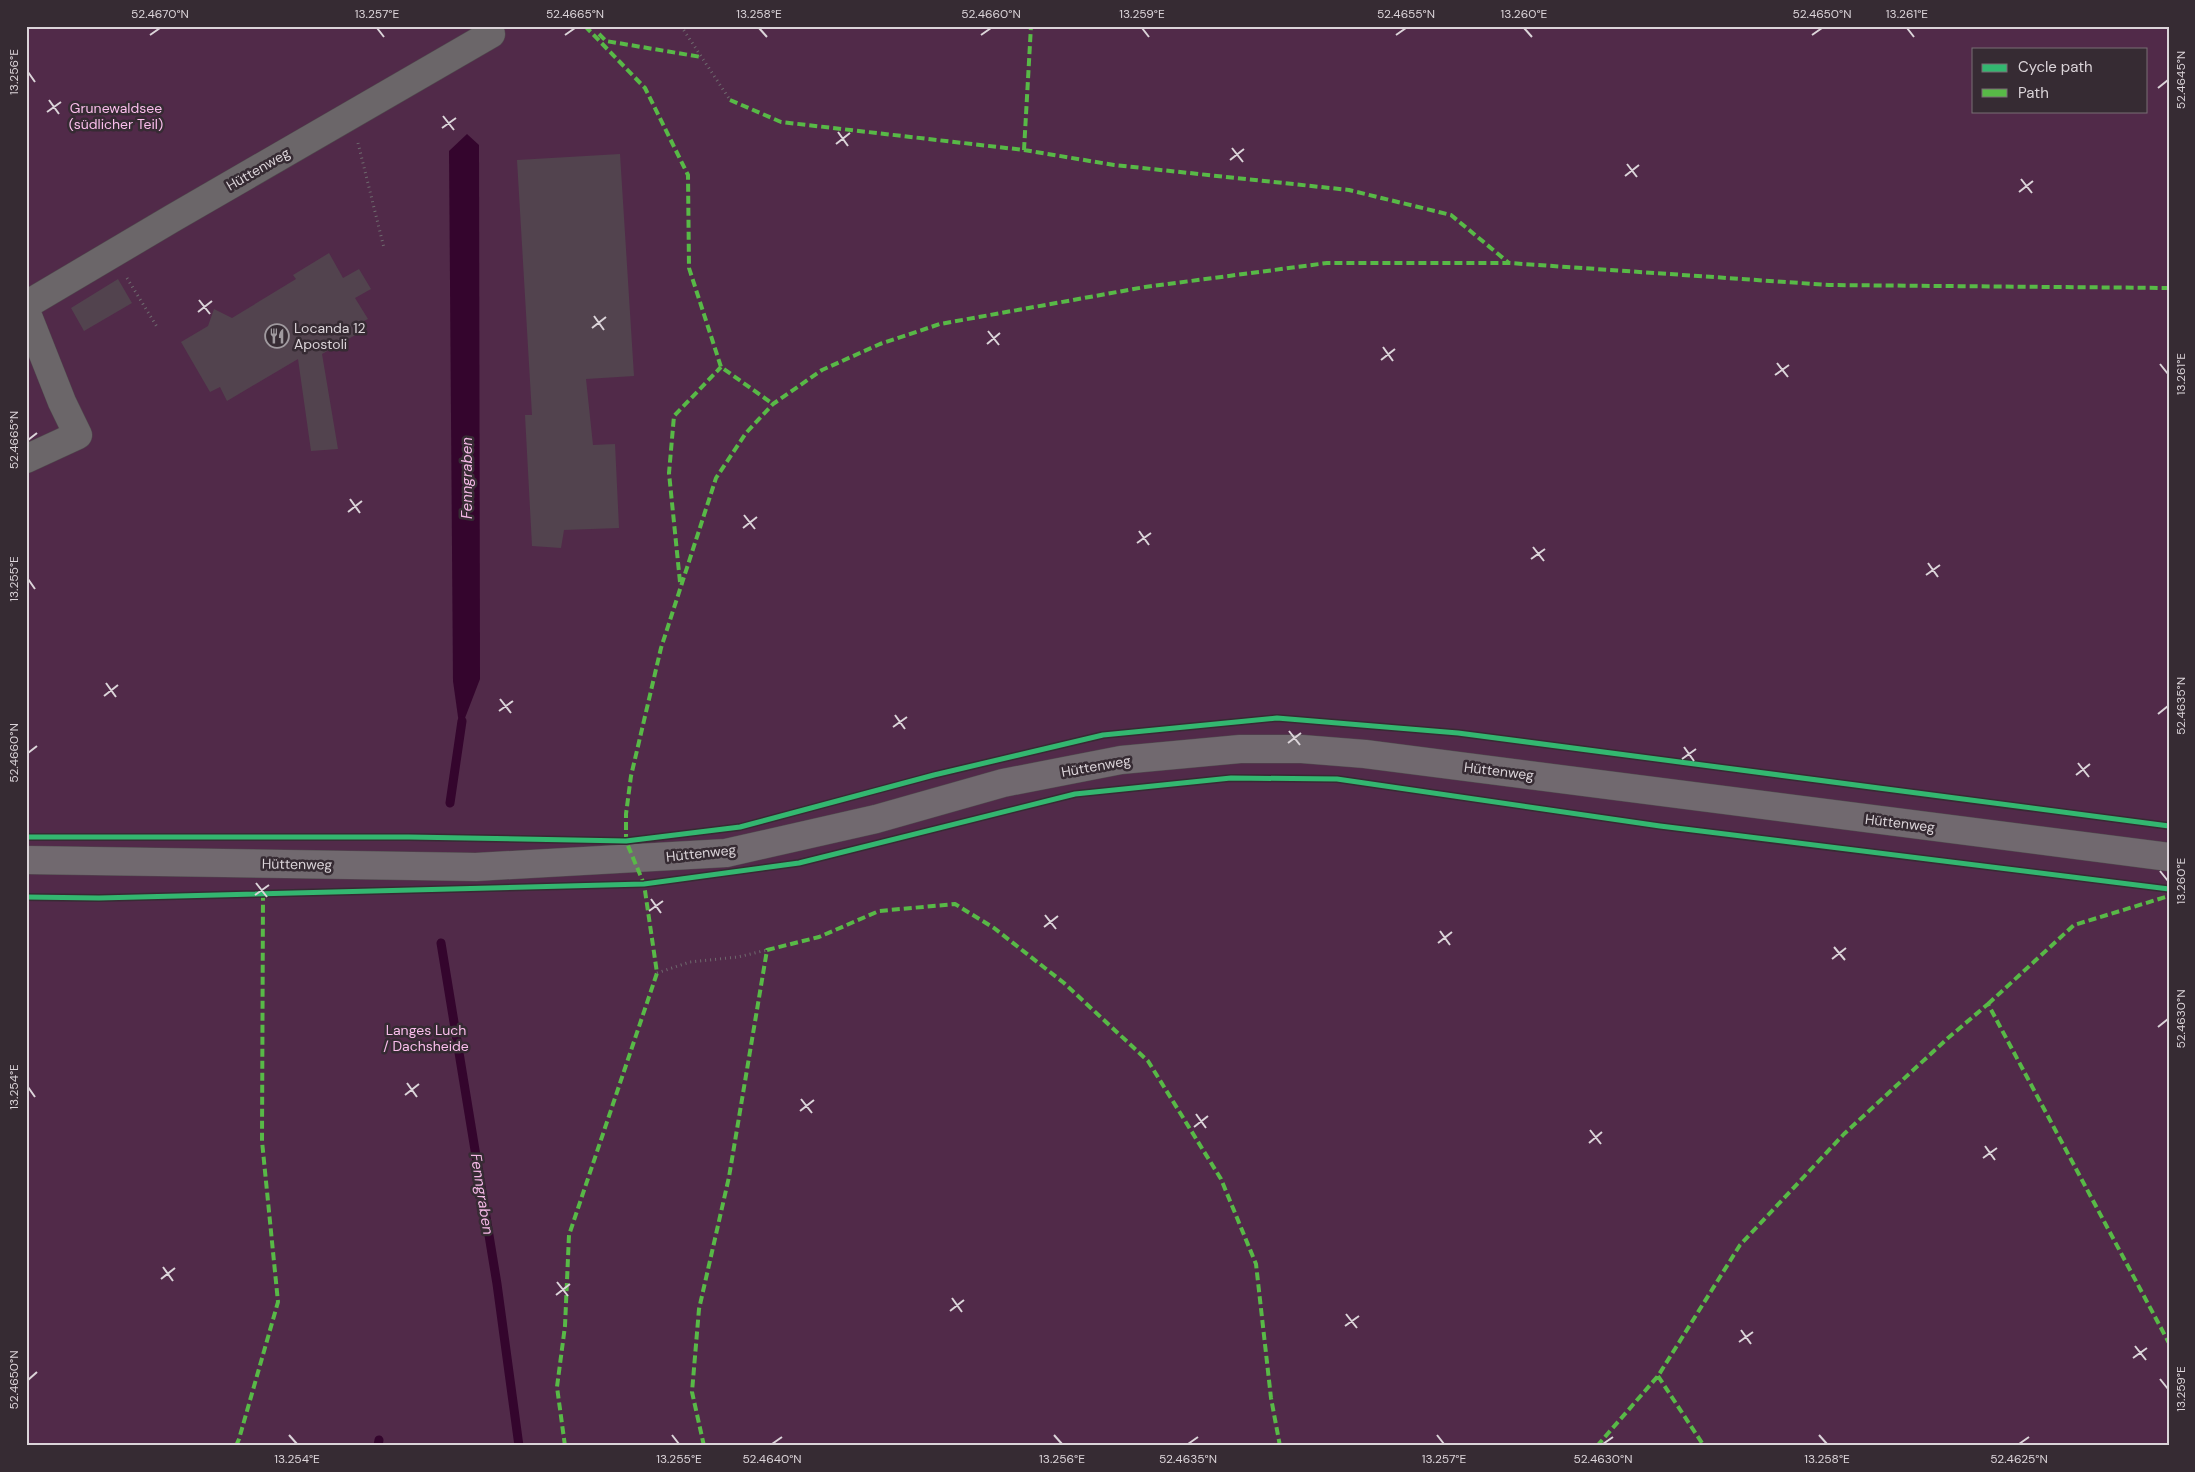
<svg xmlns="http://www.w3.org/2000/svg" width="2195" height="1472" font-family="'DM Sans',sans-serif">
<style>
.green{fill:#512a49;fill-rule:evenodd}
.water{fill:#34052d}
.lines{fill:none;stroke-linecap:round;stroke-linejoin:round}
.stream{stroke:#34052d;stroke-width:9}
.building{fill:#52434e}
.minor-casing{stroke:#514c4f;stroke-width:29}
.major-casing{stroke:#514c4f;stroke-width:29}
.path{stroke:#6e6a6e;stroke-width:3;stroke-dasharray:1 4;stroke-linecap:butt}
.minor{stroke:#6b6669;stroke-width:28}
.major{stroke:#71696f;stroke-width:28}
.quiet{stroke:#58b947;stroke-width:4;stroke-dasharray:8 4;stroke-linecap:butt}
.cycleway-casing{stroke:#362b33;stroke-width:8}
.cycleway{stroke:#33b770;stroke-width:5}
.ticks{fill:none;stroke:#dbd4d9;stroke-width:2}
.labels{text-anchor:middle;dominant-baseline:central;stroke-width:5;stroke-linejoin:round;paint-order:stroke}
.park-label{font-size:14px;fill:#fabeec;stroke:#362b33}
.street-label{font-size:14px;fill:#dbd4d9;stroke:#362b33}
.poi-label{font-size:14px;fill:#dbd4d9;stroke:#362b33;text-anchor:start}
.water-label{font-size:15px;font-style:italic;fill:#f4b8e6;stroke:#362b33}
.neatline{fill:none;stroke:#dbd4d9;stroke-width:2}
.ticks-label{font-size:12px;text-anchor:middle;fill:#dbd4d9}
</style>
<rect width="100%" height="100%" fill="#332e32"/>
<path class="green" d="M26,26H2169V1446H26ZM1974,49H2146V111H1974Z"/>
<path class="water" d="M467,134L479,145L480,679L460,731L453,681L449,151Z"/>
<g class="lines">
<path class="stream" d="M450,803L462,721
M441,943L497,1284L519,1446
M378,1446L379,1440"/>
</g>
<path class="building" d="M620,154L634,376L586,379L593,445L615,444L619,528L564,530L561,548L532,546L525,415H532L517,160Z
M329,253L343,278L359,269L371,289L355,298L368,319L352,327L357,334L322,354L338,449L311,451L298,359L227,401L220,387L210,392L181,342L208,326L214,309L232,318L296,279L293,275Z
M118,279L132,303L84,331L71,308Z"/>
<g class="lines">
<g class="minor-casing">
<path id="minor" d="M26,305L173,218L491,34
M26,311L62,402L78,435L26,459"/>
</g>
<g class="major-casing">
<path id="major" d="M26,860L476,867L726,853L876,819L1003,783L1121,760L1240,749H1302L1365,754L2169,857"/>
</g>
<path class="path" d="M681,26L730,100
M358,143L384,248
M127,278L157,327
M657,973L690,962L738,957L767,950"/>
<use href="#minor" class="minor"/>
<use href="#major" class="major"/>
<path class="quiet" d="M585,26L645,88L688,175L689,268L721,367L773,404
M599,34L606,41L701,57
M730,100L781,122L1024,150L1114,165L1349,190L1451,215L1509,263
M1024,150L1031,26
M680,582L669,473L674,416L721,367
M1988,1004L2074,925L2169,896
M1658,1376L1704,1446
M236,1446L239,1439L278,1302L262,1141L263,893
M565,1446L557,1387L565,1326L569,1235L657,973L644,884L626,841V814L631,776L661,648L716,478L746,433L773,404L822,370L880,344L940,324L1145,287L1327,263H1509L1829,285L2169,288
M704,1446L692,1392L699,1309L729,1177L767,950L819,937L879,911L955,904L994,928L1064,983L1148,1061L1221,1179L1256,1264L1271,1398L1280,1446
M1597,1446L1658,1376L1740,1245L1844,1134L1948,1038L1988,1004L2169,1343"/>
<g class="cycleway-casing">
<path id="cycleway" d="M26,837H409L626,841L740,827L934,775L1103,735L1277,718L1458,733L2169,826
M26,897L99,898L644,884L799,863L1075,794L1231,778L1337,779L1660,826L2169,889"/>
</g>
<use href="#cycleway" class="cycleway"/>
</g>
<path class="ticks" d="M377,28L384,37M759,28L767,37M1142,28L1149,37M1524,28L1532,37M1907,28L1914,37M150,35L160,28M565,35L575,28M981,35L991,28M1396,35L1406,28M1812,35L1822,28M28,72L35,82M2158,88L2168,80M49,100L59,114M47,112L61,102M443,116L454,130M442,128L456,118M838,132L848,146M836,144L850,133M1232,148L1243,162M1230,160L1244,149M1627,164L1637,177M1625,176L1639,165M2021,179L2032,193M2019,192L2033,181M199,300L210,314M198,312L212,301M594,316L604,330M592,328L606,317M988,331L999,345M987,344L1000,333M1383,347L1393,361M1381,360L1395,349M1777,363L1788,377M2160,364L2168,374M1775,375L1789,365M28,440L37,433M350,499L360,513M348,512L362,501M744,515L755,529M743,528L757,517M1139,531L1149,545M1137,543L1151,533M1533,547L1544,561M1531,559L1545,549M1928,563L1938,577M1926,575L1940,565M28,579L35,589M106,683L116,697M104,696L118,685M500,699L511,713M499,711L513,701M2158,714L2168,706M895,715L905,729M893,727L907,717M1289,731L1300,745M1288,743L1301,733M1684,747L1694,761M28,753L37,746M1682,759L1696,749M2078,763L2089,777M2076,775L2090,764M2160,871L2168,881M256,883L267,897M255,895L269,885M651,899L661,913M649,911L663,901M1045,915L1056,929M1044,927L1058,916M1440,931L1450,945M1438,943L1452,932M1834,947L1845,960M1832,959L1846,948M2158,1027L2168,1019M407,1083L417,1097M28,1087L35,1097M405,1095L419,1084M801,1099L812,1113M800,1111L814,1100M1196,1114L1206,1128M1194,1127L1208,1116M1590,1130L1601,1144M1589,1143L1602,1132M1985,1146L1995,1160M1983,1158L1997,1148M163,1267L173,1281M161,1279L175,1268M557,1282L568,1296M556,1295L570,1284M952,1298L962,1312M950,1311L964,1300M1346,1314L1357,1328M1345,1326L1359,1316M1741,1330L1751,1344M1739,1342L1753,1332M2135,1346L2146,1360M2133,1358L2147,1348M2160,1379L2168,1389M28,1380L37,1372M289,1435L297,1444M672,1435L679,1444M1054,1435L1062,1444M1437,1435L1444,1444M1819,1435L1827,1444M772,1444L782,1437M1188,1444L1198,1437M1603,1444L1613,1437M2019,1444L2029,1437"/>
<defs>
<g id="restaurant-ring" transform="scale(1.25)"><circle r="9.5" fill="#362b33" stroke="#a09a9f" stroke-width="1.5"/><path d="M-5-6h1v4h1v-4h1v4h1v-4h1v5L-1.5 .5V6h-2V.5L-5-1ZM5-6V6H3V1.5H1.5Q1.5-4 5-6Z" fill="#a09a9f"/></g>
</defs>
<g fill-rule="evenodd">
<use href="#restaurant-ring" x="277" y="336"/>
</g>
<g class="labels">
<g class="park-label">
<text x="116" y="108">Grunewaldsee<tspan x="116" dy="16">(südlicher Teil)</tspan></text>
<text x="426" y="1030">Langes Luch<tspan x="426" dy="16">/ Dachsheide</tspan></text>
</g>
<g class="street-label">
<text transform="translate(258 169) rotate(-30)">Hüttenweg</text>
<text transform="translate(1096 766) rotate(-10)">Hüttenweg</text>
<text transform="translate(1499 771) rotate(7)">Hüttenweg</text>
<text transform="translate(1900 823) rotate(7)">Hüttenweg</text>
<text transform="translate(701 853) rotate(-6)">Hüttenweg</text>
<text transform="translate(297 864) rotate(1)">Hüttenweg</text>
</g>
<g class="poi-label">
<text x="294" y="328">Locanda 12<tspan x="294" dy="16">Apostoli</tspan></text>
</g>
<g class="water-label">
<text transform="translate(467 478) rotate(-90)">Fenngraben</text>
<text transform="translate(482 1194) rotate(81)">Fenngraben</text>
</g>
</g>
<rect width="2195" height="1472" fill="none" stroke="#362b33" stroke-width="55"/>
<rect x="1972" y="48" width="175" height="65" fill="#362b33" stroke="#786f75"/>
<rect x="1982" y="64" width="25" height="8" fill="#33b770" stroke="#786f75"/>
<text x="2018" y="72" font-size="15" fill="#dbd4d9">Cycle path</text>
<rect x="1982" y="89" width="25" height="8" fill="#58b947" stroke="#786f75"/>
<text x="2018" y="98" font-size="15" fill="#dbd4d9">Path</text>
<rect x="28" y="28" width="2140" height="1416" class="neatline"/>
<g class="ticks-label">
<text x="160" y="18">52.4670°N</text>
<text x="377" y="18">13.257°E</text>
<text x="575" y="18">52.4665°N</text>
<text x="759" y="18">13.258°E</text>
<text x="991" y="18">52.4660°N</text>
<text x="1142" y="18">13.259°E</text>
<text x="1406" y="18">52.4655°N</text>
<text x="1524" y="18">13.260°E</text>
<text x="1822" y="18">52.4650°N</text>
<text x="1907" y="18">13.261°E</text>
<text transform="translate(14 72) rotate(-90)" y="4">13.256°E</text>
<text transform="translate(2181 80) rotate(-90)" y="4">52.4645°N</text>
<text transform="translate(2181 374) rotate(-90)" y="4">13.261°E</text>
<text transform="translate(14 440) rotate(-90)" y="4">52.4665°N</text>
<text transform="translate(14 579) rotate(-90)" y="4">13.255°E</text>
<text transform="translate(2181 706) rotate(-90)" y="4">52.4635°N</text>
<text transform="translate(14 753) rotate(-90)" y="4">52.4660°N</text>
<text transform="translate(2181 881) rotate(-90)" y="4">13.260°E</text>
<text transform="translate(2181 1019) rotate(-90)" y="4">52.4630°N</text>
<text transform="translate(14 1087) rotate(-90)" y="4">13.254°E</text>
<text transform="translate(14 1380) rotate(-90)" y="4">52.4650°N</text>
<text transform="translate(2181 1389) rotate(-90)" y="4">13.259°E</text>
<text x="297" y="1463">13.254°E</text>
<text x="679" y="1463">13.255°E</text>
<text x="772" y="1463">52.4640°N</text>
<text x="1062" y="1463">13.256°E</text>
<text x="1188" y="1463">52.4635°N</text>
<text x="1444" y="1463">13.257°E</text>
<text x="1603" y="1463">52.4630°N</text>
<text x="1827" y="1463">13.258°E</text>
<text x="2019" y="1463">52.4625°N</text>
</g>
</svg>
